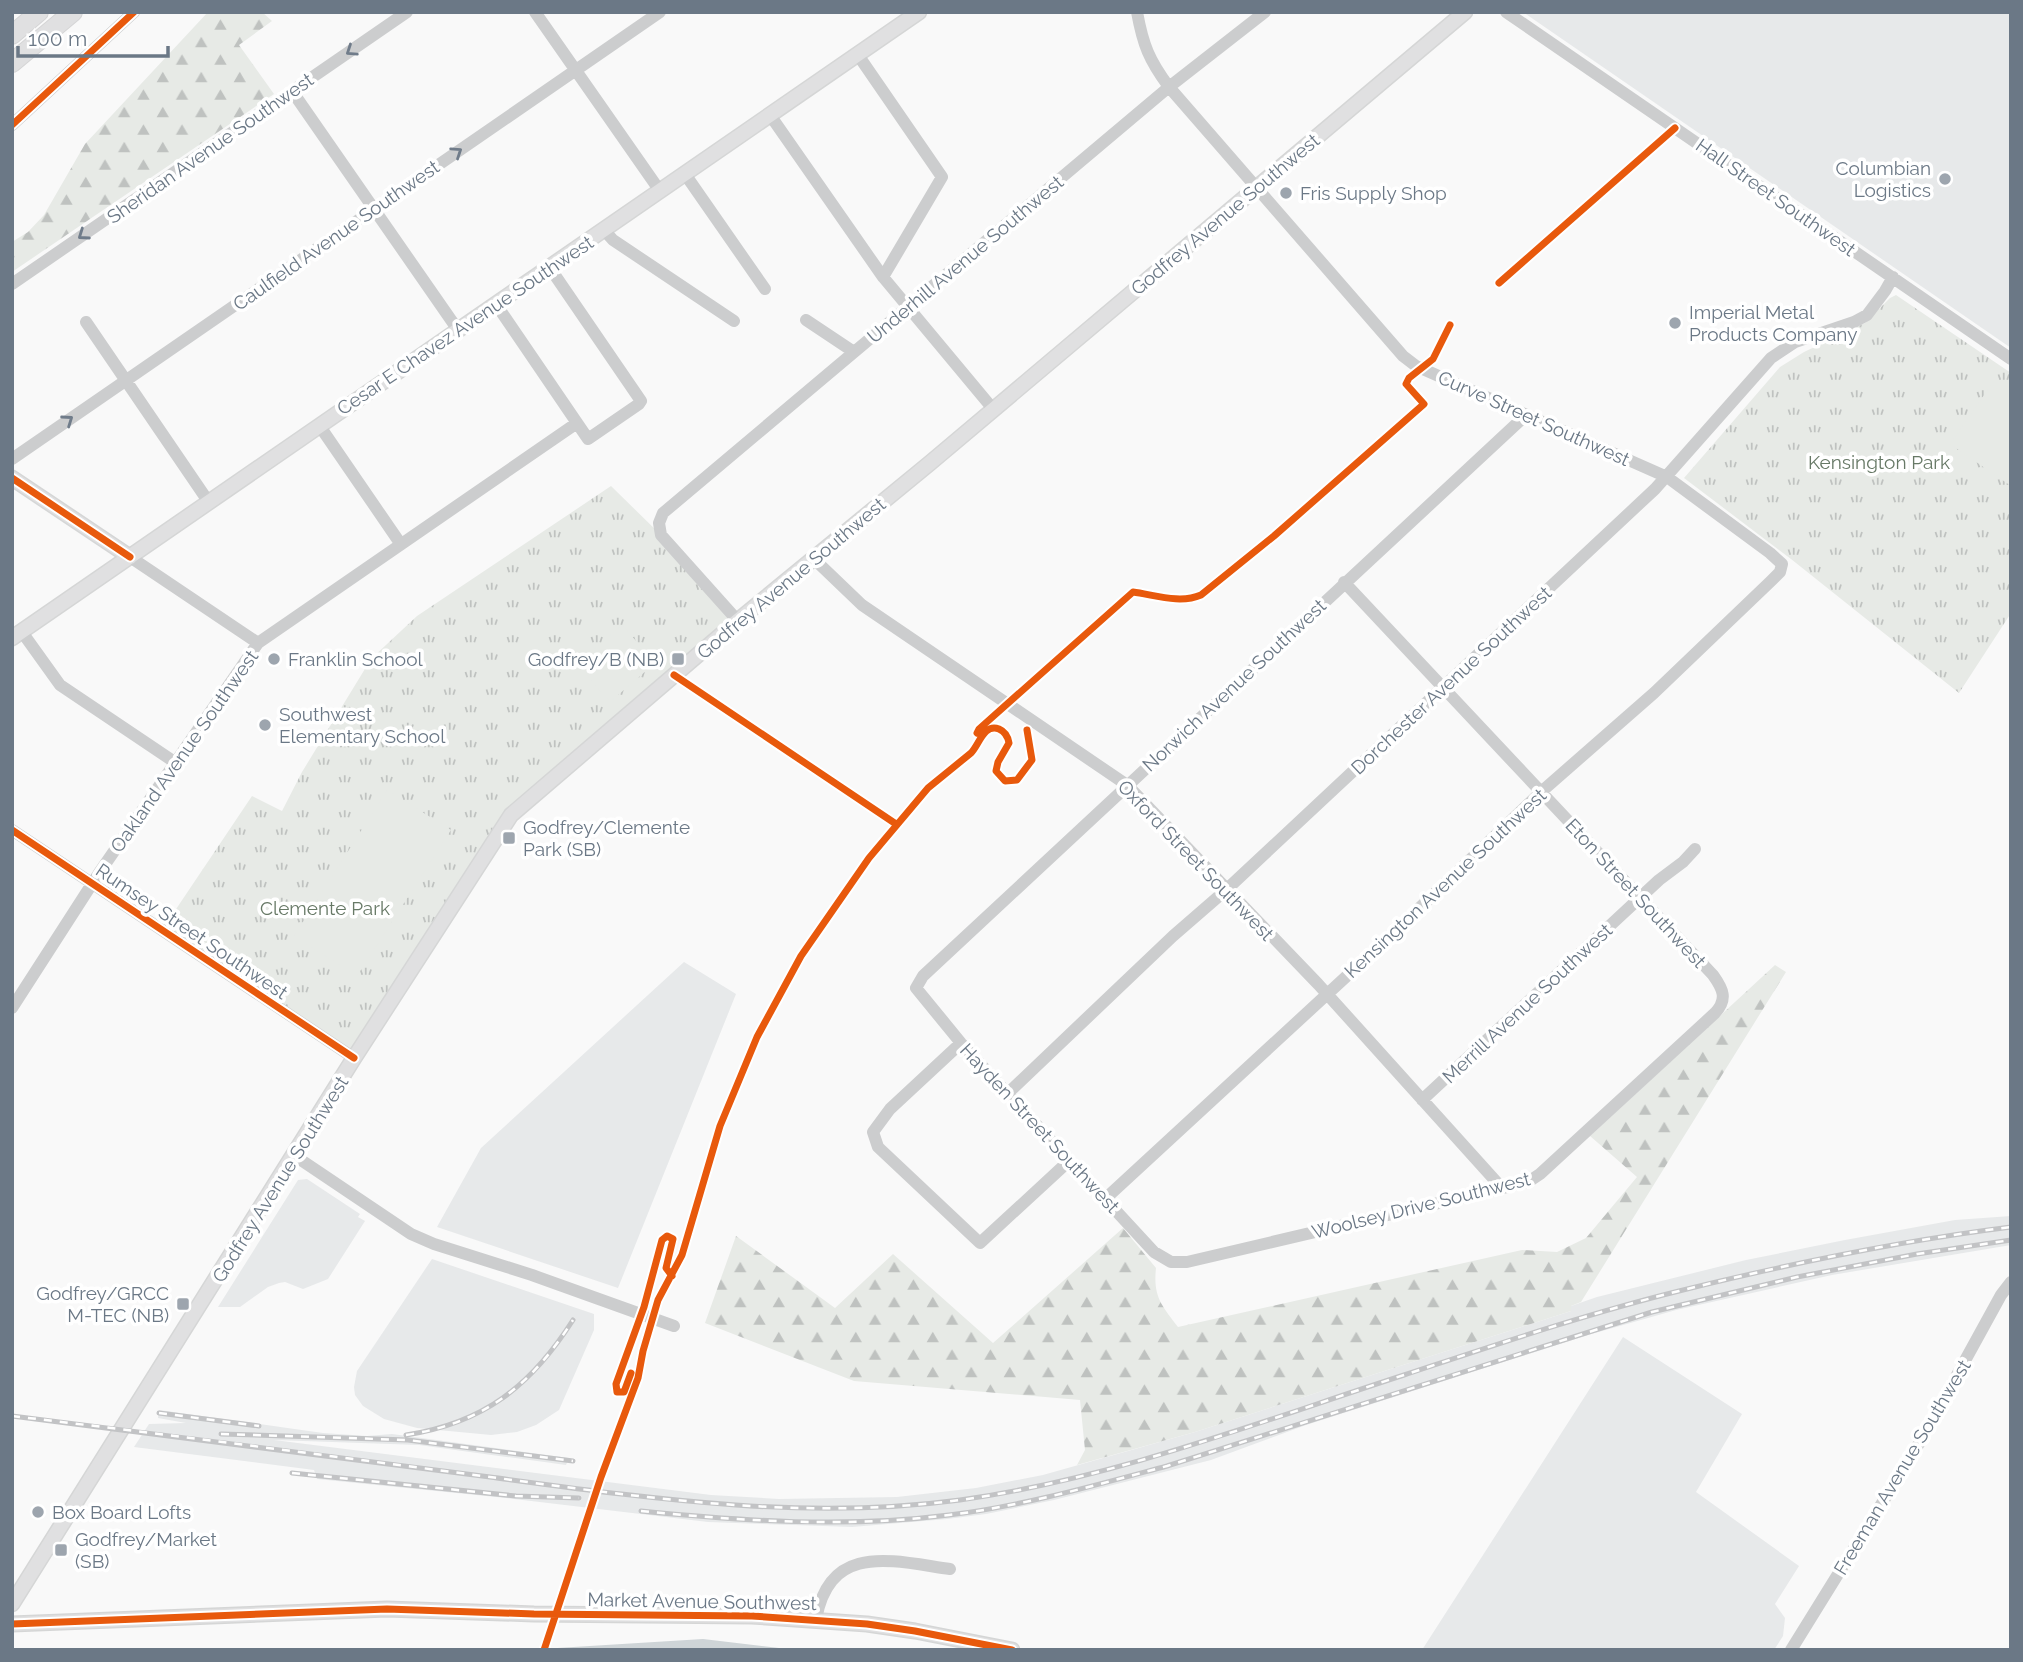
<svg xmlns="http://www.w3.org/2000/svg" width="2023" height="1662" font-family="Raleway,sans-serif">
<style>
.built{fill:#e7e9ea}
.grass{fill:url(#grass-tufts)}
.forest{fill:url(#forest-firs)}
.pitch{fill:#e7eae6}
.water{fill:#ced4d7}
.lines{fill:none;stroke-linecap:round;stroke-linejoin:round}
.major-casing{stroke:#d5d6d6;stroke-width:17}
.highway-casing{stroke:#d5d5d6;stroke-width:20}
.minor{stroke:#cccdce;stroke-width:12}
.major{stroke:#e0e0e1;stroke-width:14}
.highway{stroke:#e0e0e1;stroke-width:18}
.rail-casing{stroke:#c2c3c5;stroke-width:5}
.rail{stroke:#fff;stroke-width:2.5;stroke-dasharray:8;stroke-linecap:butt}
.cycleway-casing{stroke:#fff;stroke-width:11}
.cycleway{stroke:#e8590c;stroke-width:7}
.oneway{stroke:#707c8a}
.poi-dot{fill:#9da5ae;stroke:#fff;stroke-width:2.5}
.labels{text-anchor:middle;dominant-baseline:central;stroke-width:7;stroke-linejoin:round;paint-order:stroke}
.street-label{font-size:19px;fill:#6b7886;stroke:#fff}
.poi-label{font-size:19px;fill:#6b7886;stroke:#fff;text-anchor:start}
.park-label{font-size:19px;fill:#677966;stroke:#fff}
</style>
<defs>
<pattern id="grass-tufts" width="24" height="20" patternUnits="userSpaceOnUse" patternTransform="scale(1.75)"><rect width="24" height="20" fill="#e7eae6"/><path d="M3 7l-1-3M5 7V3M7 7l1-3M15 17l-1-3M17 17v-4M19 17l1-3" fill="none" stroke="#bfc2c0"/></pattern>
<pattern id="forest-firs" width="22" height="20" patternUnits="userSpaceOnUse" patternTransform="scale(1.75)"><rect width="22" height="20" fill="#e7eae6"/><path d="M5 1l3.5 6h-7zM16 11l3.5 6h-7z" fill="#bfc2c0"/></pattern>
</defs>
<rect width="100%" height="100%" fill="#f9f9f9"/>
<path class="built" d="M1523,12H2011V348Z
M684,962L736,994L618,1288L437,1227L481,1148Z
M307,1179L360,1214L358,1217L365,1221L328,1279L303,1289L285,1282L279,1283L268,1287L240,1307H218L298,1180Z
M2011,1216V1245L1832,1275L1676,1310L1588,1335L1306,1425L1211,1460L1054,1500L986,1514L947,1519L852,1527L708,1522L506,1498L317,1479L314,1470L134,1447L149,1424L186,1423L158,1418L159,1410L323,1433L367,1436L392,1434L569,1458L566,1465L419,1445L274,1440L711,1495L779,1499L897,1497L976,1488L1043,1475L1195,1432L1571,1311V1306L1597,1297L1746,1260L1845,1240L1955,1220Z
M432,1259L594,1314V1330L559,1410L536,1425L517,1432L491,1435L417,1428L384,1419L363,1406L355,1395L354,1387L357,1371Z
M1623,1337L1742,1414L1696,1492L1799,1566L1775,1604L1785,1618L1783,1636L1774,1650H1422Z"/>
<path class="grass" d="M1896,295L2011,373V613L1959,693L1791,559L1684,478L1780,367L1804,352L1865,323L1890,298Z
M611,486L661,535L738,621L518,807L354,1058L162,930L252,796L282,811L302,772L371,659L417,616Z"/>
<path class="forest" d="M208,12H262L272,21L239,45L274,94L12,272V242L28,232L44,215L85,144Z
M1775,965L1786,972L1581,1302L1571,1306V1311L1195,1432L1077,1465L1085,1450L1080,1400L854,1381L705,1323L736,1236L835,1308L893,1254L993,1343L1123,1228L1156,1268C1153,1296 1161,1305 1178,1327L1522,1250L1557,1252L1586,1238L1637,1177L1590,1136Z"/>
<path class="pitch" d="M1991,385L2011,398V486L1950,444Z
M622,625L645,651L655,643L659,647L649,655L655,663L610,702L577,664Z
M387,790L451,830L357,976L294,936Z"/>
<path class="water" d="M703,1639L796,1650H525Z"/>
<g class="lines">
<g class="major-casing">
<path id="major" d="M12,478L130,557
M12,638L919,12
M12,1604L354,1058L511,815L735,623L930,463L1465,12
M12,1624L387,1609L534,1614L752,1616L867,1624L915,1631L1012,1650"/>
</g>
<g class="highway-casing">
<path id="highway" d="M12,35L39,12
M12,63L73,12"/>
</g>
<path class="minor" d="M535,12L660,191
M1506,12L2011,359
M858,55L942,177L883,277
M292,91L458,330
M770,115L883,277L993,409
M12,125L134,12
M685,174L765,289
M604,230L613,240L734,321
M12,284L407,12
M496,304L588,439L639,404L641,401L550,268
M806,320L854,352
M86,322L208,501
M319,425L400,543
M12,459L660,12
M130,557L258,643
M814,559L862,605L1127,785L1318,984L1501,1187
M1344,582L1713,975C1723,989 1728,999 1715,1013L1540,1174L1528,1182L1187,1262H1171L1154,1252L961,1043L916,988L923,976C1123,788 1324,601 1526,415
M738,621L661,535L659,523L663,513L1169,87L1265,12
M22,632L60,685L176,763
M12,830L354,1058
M12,1008L99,873L258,643L577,423
M961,1043L890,1109L873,1132L878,1147L980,1243L1070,1160
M1007,1094L1173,936L1226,890L1655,489L1771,358L1795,342L1854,322L1867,315L1885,291L1893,277
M1422,1100L1659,880L1683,862L1695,849
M295,1156L411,1234L434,1244L532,1275L674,1326
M1105,1199L1387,939L1541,792L1654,693L1771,581L1780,572L1782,564L1770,553L1667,477L1416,366L1403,356L1169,87C1149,60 1143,45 1137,12
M816,1619C830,1542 892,1561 950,1569
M1791,1650L1923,1437L2001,1295L2011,1282"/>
<use href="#major" class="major"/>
<use href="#highway" class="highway"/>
<g class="rail-casing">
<path id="rail" d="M159,1413L259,1426
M12,1416C172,1435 331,1456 490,1477C647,1498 803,1521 960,1500C1112,1479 1259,1422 1404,1375C1495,1345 1586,1314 1679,1291C1788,1264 1899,1241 2011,1227
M221,1434L408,1440L573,1461
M406,1435C484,1423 531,1386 573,1320
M292,1473L516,1496L579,1498
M641,1511C743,1521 847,1528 949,1515C1023,1506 1096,1485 1167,1466L1652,1312L1797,1277L1917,1254L2011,1240"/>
</g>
<use href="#rail" class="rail"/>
<g class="cycleway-casing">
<path id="cycleway" d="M12,125L134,12
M1499,283L1675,128
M12,478L130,557
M674,675L896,824
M977,733L979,729L1133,592C1155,595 1180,604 1201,595L1274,536L1424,404L1406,384L1409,378L1433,359L1450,325
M12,830L354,1058
M631,1373L624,1392H617L616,1384L644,1307L662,1240L667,1236L673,1239L666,1268L672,1276
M12,1624L387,1609L534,1614L752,1616L867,1624L915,1631L1012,1650
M544,1650L601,1477L638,1378L643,1351L658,1300L682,1255L720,1126L757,1037L801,956L869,858L928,788L971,753C979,745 984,723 999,729C1006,732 1008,737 1009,743L998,762L996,771L1005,781L1017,780L1032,760L1027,730"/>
</g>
<use href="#cycleway" class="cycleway"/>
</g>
<defs><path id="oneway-chevron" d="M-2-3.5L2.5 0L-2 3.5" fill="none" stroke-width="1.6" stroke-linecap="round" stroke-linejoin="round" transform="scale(1.75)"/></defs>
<g class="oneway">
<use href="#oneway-chevron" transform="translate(351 51) rotate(146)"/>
<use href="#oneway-chevron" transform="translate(457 152) rotate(-34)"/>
<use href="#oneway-chevron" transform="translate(83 235) rotate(145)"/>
<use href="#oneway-chevron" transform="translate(68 420) rotate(-35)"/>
</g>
<g class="poi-dot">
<circle cx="1945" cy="179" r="7"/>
<circle cx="1286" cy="193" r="7"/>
<circle cx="1675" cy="323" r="7"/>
<circle cx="274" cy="659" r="7"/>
<rect x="671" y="652" width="14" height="14" rx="3.5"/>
<circle cx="265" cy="725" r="7"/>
<rect x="502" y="831" width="14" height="14" rx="3.5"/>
<rect x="176" y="1297" width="14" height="14" rx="3.5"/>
<circle cx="38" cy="1512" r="7"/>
<rect x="54" y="1543" width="14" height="14" rx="3.5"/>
</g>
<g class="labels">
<g class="street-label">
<text transform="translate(210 148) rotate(-35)">Sheridan Avenue Southwest</text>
<text transform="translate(1776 197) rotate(35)">Hall Street Southwest</text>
<text transform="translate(1225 214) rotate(-40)">Godfrey Avenue Southwest</text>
<text transform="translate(336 235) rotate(-35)">Caulfield Avenue Southwest</text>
<text transform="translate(965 259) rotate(-40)">Underhill Avenue Southwest</text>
<text transform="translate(465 325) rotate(-34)">Cesar E Chavez Avenue Southwest</text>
<text transform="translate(1534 418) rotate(24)">Curve Street Southwest</text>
<text transform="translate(791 578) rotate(-40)">Godfrey Avenue Southwest</text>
<text transform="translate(1451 680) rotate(-43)">Dorchester Avenue Southwest</text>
<text transform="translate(1234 685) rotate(-43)">Norwich Avenue Southwest</text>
<text transform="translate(184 751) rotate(-55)">Oakland Avenue Southwest</text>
<text transform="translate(1196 860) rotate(46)">Oxford Street Southwest</text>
<text transform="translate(1445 883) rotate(-43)">Kensington Avenue Southwest</text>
<text transform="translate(1636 893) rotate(47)">Eton Street Southwest</text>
<text transform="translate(192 931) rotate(34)">Rumsey Street Southwest</text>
<text transform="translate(1527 1003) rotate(-43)">Merrill Avenue Southwest</text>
<text transform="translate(1040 1128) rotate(47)">Hayden Street Southwest</text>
<text transform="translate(280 1179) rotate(-58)">Godfrey Avenue Southwest</text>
<text transform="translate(1421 1205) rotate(-14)">Woolsey Drive Southwest</text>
<text transform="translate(1902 1467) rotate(-59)">Freeman Avenue Southwest</text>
<text transform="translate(702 1601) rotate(1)">Market Avenue Southwest</text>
</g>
<g class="poi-label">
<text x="1931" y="168" text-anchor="end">Columbian<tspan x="1931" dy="22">Logistics</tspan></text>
<text x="1300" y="193">Fris Supply Shop</text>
<text x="1689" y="312">Imperial Metal<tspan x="1689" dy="22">Products Company</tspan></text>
<text x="288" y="659">Franklin School</text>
<text x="664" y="659" text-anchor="end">Godfrey/B (NB)</text>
<text x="279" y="714">Southwest<tspan x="279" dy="22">Elementary School</tspan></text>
<text x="523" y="827">Godfrey/Clemente<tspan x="523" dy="22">Park (SB)</tspan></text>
<text x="169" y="1293" text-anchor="end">Godfrey/GRCC<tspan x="169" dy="22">M-TEC (NB)</tspan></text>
<text x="52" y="1512">Box Board Lofts</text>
<text x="75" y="1539">Godfrey/Market<tspan x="75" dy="22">(SB)</tspan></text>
</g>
<g class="park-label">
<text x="1879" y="462">Kensington Park</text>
<text x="325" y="908">Clemente Park</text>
</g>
</g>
<rect width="2023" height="1662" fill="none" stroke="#6b7886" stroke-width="28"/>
<path d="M18 46v10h150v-10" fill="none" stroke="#6b7886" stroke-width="3.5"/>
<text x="28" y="46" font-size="21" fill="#6b7886" stroke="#ffffff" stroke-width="5" paint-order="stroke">100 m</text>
</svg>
